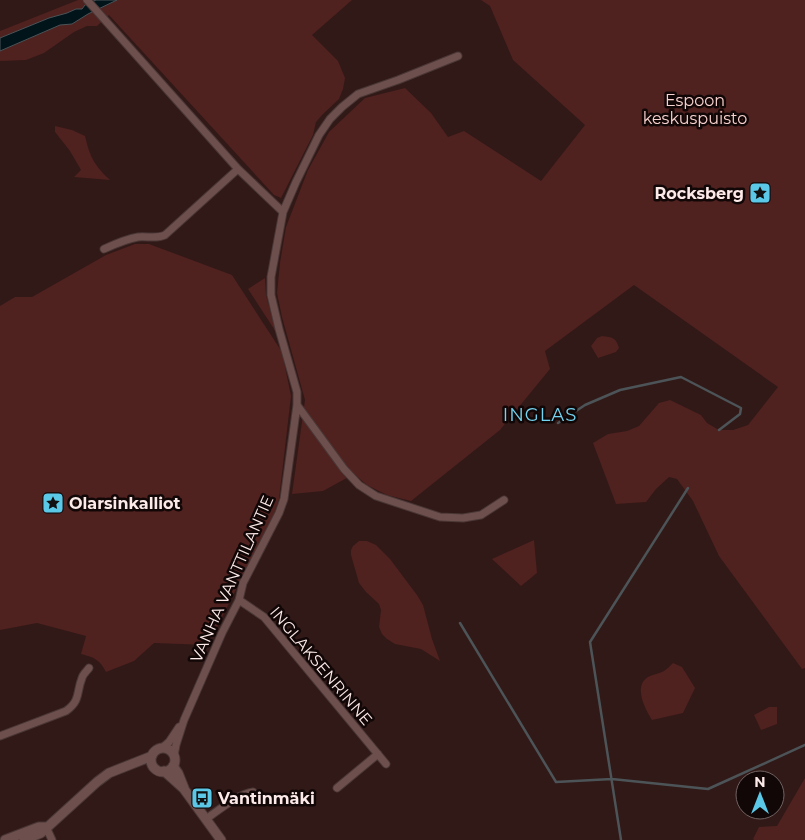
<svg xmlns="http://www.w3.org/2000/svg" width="805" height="840" font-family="Montserrat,sans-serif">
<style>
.green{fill:#4f211f}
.water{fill:#00141a;stroke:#4c5458}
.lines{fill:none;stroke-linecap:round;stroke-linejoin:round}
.stream{stroke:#4c5458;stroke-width:2.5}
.minor-casing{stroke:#4a3736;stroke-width:9}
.tertiary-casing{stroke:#4a3736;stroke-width:11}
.minor{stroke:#6d504d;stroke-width:7}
.tertiary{stroke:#6d504d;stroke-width:9}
.labels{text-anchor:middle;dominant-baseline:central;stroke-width:5;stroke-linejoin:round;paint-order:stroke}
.park-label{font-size:16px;fill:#f8d2cf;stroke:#120707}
.poi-label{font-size:16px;font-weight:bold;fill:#fceae8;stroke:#120707;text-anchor:start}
.street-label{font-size:16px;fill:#fceae8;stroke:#120707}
.neighbourhood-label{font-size:18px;letter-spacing:1px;fill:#74d5f2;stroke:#120707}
</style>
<rect width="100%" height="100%" fill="#311917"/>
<path class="green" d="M78,0H84L88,4L85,5L82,9H76L67,13L49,18L0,38V31Z
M117,0H352L312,35L338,61L345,78L343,89L339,99L323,114L316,122L313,135L281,198L274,195L109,15L97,26H87L74,32L44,53L26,60L0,61V51L60,25L72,24L88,14Z
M481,0H805V668L802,669L719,556L693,501L677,479L669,477L656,489L646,502L616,504L593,443L608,434L627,431L639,426L659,403L670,400L701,415L707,423L719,430H733L748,425L778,387L634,285L545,351L550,369L500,430L411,501L387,495L367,485L354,474L323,491L292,494L305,400L282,317L277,293L280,263L286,227L308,170L329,132L365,98L405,88L431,113L448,137L464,131L541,181L585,125L513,60L490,6Z
M55,126L72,130L85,136C90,157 94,165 110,180L74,177L81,170L70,151L55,132Z
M135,244H149L232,275L282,352L291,396L279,499L274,514L208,645L154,643L134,661L106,672C100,660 94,657 81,654L86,636L37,623L0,630V306L15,297H32L106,255Z
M265,278L266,295L276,332L248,289Z
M602,336C613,337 616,338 619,348L616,352L598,358L591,346L597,338Z
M534,540L537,573L521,586L492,559Z
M359,541H367L376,545L390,559L417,595L423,605L432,639L440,661L421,649L395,644L387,639L382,634L379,627L381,610L379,604L366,592L359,583L351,555V550L353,546Z
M673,663L682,667L695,688L683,713L652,720C645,709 633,686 648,677C653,674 659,674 664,671C667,669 670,666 673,663Z
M769,707H777V724L761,730L754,715Z
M805,778V840H754L753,839L759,827L777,826Z"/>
<path class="water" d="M96,0H117L88,14L72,24L60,25L0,51V38L49,18L67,13L76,9H82L85,5Z"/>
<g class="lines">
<path class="stream" d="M558,423L585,405L620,390L681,377L741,408L740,414L719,430
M460,623L556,782L612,779L708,789L805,745
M621,840L590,642L688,488"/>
<g class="minor-casing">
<path id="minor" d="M87,0L238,169L283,212
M104,249C115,244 126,239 138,237C147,236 157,239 165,235L238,169
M297,405L344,469L359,485L376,496L440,517L463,518L481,515L504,500
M239,600L264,617L386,764
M0,736L66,711C81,700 76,693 82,678C83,674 87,671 89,668
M162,748L169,742L179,727
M174,756L176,745L184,720L222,633L239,600L243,583L279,513L284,499L297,405V392L279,329L271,295V277L283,212L296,182L319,135L330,119L342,107L358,94L398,80L458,56
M337,788L378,754
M206,819C219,810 238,794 253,792
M46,827L52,840"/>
</g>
<g class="tertiary-casing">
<path id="tertiary" d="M151 760a12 12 0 1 1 24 0a12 12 0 1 1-24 0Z
M173,766L178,773L184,788
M164,771L184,789L221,840
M5,840L39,827H46
M24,840L41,833L97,782L109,773L152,756"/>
</g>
<use href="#minor" class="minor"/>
<use href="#tertiary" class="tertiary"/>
</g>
<defs>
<g id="sight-square" transform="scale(1.125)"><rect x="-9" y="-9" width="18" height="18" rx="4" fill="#5bc8e7" stroke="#120707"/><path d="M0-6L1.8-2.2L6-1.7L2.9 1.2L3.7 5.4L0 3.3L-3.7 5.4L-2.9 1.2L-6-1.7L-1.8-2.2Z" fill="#111"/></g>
<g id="bus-square" transform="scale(1.125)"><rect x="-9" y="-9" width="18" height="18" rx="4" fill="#5bc8e7" stroke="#120707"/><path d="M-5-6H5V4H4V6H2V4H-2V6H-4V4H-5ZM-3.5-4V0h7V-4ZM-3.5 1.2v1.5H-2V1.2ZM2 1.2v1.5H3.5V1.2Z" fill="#111"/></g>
</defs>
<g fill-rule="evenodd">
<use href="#sight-square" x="760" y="193"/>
<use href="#sight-square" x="53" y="503"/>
<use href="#bus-square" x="202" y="798"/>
</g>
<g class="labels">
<g class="park-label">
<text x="695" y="100">Espoon<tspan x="695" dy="18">keskuspuisto</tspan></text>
</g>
<g class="poi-label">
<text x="744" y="193" text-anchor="end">Rocksberg</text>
<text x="69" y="503">Olarsinkalliot</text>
<text x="218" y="798">Vantinmäki</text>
</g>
<g class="street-label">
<text transform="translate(232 579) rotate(-66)">VANHA VANTTILANTIE</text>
<text transform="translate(321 666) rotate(50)">INGLAKSENRINNE</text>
</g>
<g class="neighbourhood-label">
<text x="540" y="415">INGLAS</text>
</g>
</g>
<g transform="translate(760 795)"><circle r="24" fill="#120707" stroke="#706261"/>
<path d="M0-4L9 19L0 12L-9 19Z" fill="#5bc8e7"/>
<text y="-8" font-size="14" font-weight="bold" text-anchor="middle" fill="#fceae8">N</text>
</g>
</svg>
